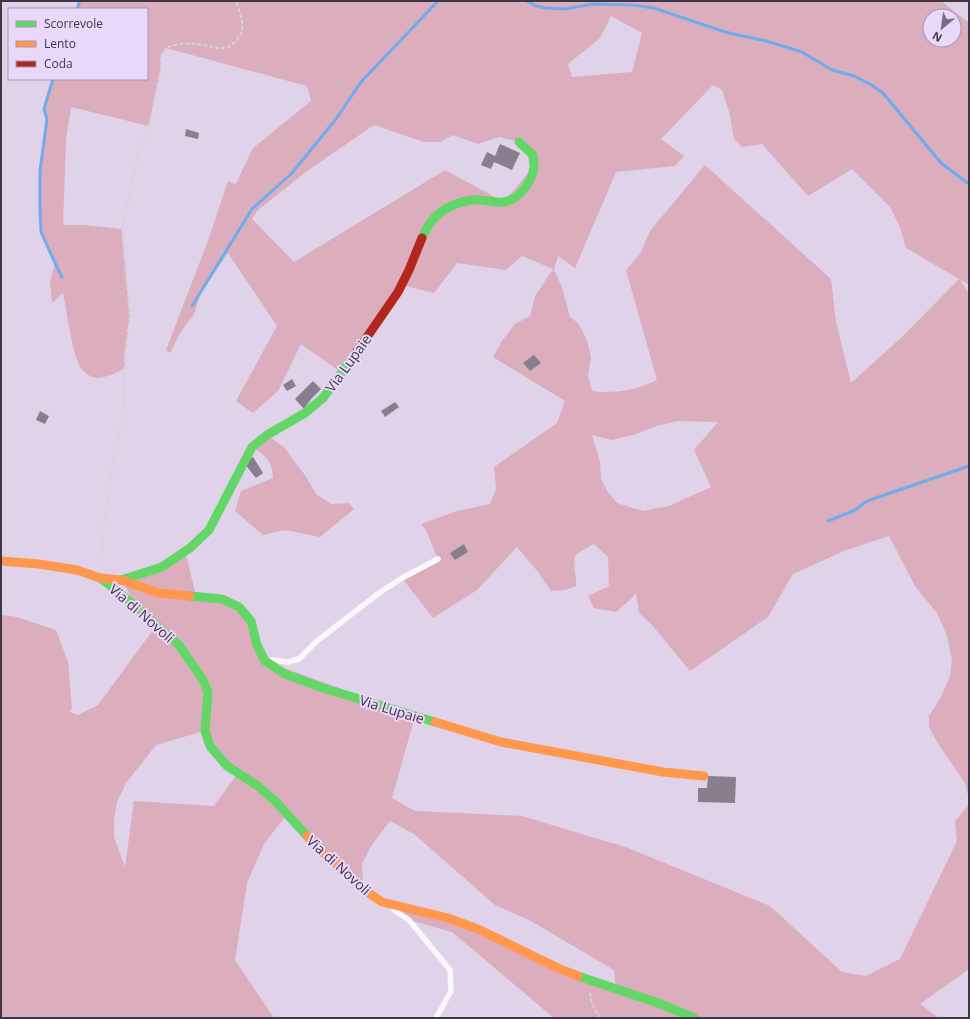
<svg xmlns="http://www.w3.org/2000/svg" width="970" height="1019" font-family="'Open Sans',sans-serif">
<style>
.green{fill:#dcadbd;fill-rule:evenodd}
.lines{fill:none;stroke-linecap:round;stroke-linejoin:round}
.stream{stroke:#70acec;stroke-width:3}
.building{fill:#897e8d}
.path{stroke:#d6d3da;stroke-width:2;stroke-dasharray:4 2;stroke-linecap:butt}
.lane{stroke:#faf8fc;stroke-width:5.5}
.fast{stroke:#63d668;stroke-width:9}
.slow{stroke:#ff974d;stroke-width:9}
.jam{stroke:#b3261e;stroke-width:9}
.labels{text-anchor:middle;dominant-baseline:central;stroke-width:4;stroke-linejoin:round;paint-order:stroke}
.street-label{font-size:14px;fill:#3f3646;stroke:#ead8fa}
</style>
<rect width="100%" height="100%" fill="#dfd2e9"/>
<path class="green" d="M80,1H941L969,23V284L960,280L969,293V799L965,783L937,742L929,727V716L941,697L950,676L952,659L946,633L937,613L915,586L889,536L844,551L793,574L768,617L690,671L652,625L639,613L636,593L630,600L616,612L594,608L588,596L609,586L608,557L594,544C589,547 582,550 577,554C571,559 577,577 576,586L566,590L551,591L538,572L517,547L477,590L433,618L402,578L438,559L426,530L421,524L457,511L490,504L496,489L494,467L557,423L565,401L493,357L502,341L515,324L530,316L535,296L553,269L522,256L506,270L457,263L434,293L402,285L342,373L301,344L278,391L253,413L236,401L277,326L228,253L202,290L194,314L180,333L170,353L166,350L209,238L228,181L236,184L253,148L311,101L307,86L166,48L161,56V68L149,126L71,107L66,139L63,225H83L122,229L130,316L125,354V368C117,372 108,377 99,378C93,379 84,373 81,368C72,355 67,311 63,293L52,303L50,282L55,263L41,232L40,171L47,119L44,109L53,79H147V9H77ZM611,16L642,33L632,72L572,77L568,64L600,38ZM930,16H954V40H930ZM713,85L722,90L730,115L734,139L742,147L762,144L808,196L852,169L890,207L900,227L906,248L959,279L903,336L851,383L836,322L831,279L705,165L650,231L640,254L626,270L657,380C637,390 614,394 592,391L588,376L591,357L587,340L578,323L570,317L562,287L554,270L558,256L575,268L616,172L675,166L684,156L661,139ZM374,125L424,142H440L453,135L478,144L499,137L519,142L534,166L504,202L445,170L294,262L252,219L258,210L307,171ZM678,421L718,422L694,450L711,487L669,506L643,511L617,503L608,492L601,479L600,462L592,435L611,440L633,435L657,426Z
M267,435L285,448L294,461L305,475L316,494L331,504L349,503L354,509L320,537L285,530L263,535L235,511L241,491L273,478C272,460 266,456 252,447Z
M184,552L187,559L196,596L239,607L265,661L415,716L392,798L415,811L522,816L628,848L770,906L842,972L866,976L900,959L957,841L955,821L969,805V969L920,1004L939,1018H554L452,932L409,920L382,902L448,918L616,989L614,970L531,921L495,905L414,834L390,821L371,846L362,864L363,889L287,814L264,844L247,883L235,960L274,1018H1V615L17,617L56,630L68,662L72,708L70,712L78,715L98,705L156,626L138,610L122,580ZM204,731L238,773L214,806L134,801L125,867L114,837V820L117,802L126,783L156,745Z"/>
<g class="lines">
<path class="stream" d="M526,1L536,6L546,8L565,9L593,4L633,5L654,8L707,26L729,33L766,41L802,52L832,70L854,76L870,84L883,93L941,163L969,184
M77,9L80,1
M53,79L44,109L47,119L40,171V210L41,232L55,263L62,277
M192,306L252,209L292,173L336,119L361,82L438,1
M828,521L855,510L867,501L969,466"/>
</g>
<path class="building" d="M186,129L199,133L198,139L185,136Z
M500,144L520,153L512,170L494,162L491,169L481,165L487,152L495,156Z
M534,355L541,363L530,371L523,363Z
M292,379L296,386L287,391L283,385Z
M313,381L321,389L312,398L304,409L295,399Z
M395,402L399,407L385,417L381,411Z
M40,411L49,416L45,424L36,420Z
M253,457L263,473L256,478L244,463Z
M464,544L468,552L455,560L450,553Z
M708,776L736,777L735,803L698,802V788H707Z"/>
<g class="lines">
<path class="path" d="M101,565L103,533L114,456L124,406L125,354L130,316L122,229L139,151L149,126L161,68V56L166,48C179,42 194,43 208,46C213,47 218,49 223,48C228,48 231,46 234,43C248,30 241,17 236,1
M590,993L592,1004L600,1018"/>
<path class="lane" d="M272,660L288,662L299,659L317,641L379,593L402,578L438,559
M394,910L409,920L450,970L451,991L436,1018"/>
<path class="fast" d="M422,238C431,215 448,203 473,200C483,199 493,203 503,202C519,200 532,182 534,167C534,163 533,159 533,155L519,142
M100,578L119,592L179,645L203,680L208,692L205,731L210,746L227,766L258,786L277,803L307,836
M121,580L162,567L190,548L209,530L252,447L267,435L305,413L323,398L356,353
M190,596L222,599L239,607L251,621L257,645L265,661L285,674L323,688L435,722
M578,976L661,1004L694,1018"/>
<path class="slow" d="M1,561L39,564L77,570L100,578L121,580L159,593L190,596
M435,722L501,742L663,772L704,776
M307,836L319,849L363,889L382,902L448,918L478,929L560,969L578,976"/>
<path class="jam" d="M356,353L398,292L409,270L422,238"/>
</g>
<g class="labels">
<g class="street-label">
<text transform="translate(348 363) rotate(-54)">Via Lupaie</text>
<text transform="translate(142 613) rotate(41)">Via di Novoli</text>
<text transform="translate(392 709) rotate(17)">Via Lupaie</text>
<text transform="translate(339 865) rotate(42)">Via di Novoli</text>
</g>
</g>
<rect width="970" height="1019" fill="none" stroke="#3f3646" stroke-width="4"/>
<rect x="8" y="8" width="140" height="72" fill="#ead8fa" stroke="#a697b2"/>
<rect x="16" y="21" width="20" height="6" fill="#63d668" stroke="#a697b2"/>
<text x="44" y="28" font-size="12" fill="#3f3646">Scorrevole</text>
<rect x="16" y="41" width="20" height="6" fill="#ff974d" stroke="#a697b2"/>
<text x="44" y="48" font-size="12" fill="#3f3646">Lento</text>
<rect x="16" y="61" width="20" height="6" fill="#b3261e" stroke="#a697b2"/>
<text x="44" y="68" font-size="12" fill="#3f3646">Coda</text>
<g transform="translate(942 28) rotate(209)"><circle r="19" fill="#ead8fa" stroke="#a697b2"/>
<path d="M0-3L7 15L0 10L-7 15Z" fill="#776d7f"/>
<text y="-6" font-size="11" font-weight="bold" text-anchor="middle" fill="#3f3646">N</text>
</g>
</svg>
